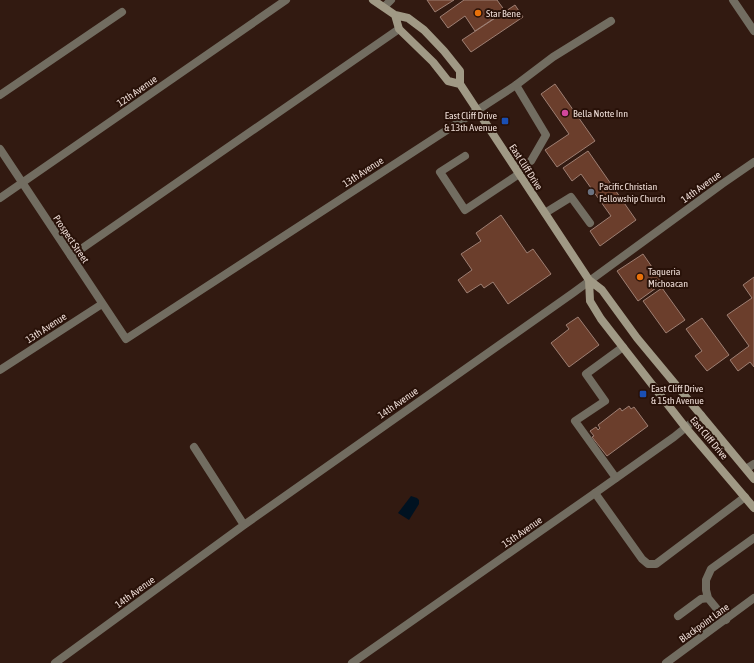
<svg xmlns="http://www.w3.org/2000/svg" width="754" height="663" font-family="'Asap Condensed',sans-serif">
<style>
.water{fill:#001221}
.building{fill:#6b3e2c;stroke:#9e7f73}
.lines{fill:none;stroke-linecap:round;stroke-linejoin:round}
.service{stroke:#726d61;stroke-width:8}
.minor{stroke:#726d61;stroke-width:8}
.secondary{stroke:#a09985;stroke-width:8}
.food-dot{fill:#e8710a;stroke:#281108;stroke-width:1.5}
.hotel-dot{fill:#d1479c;stroke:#281108;stroke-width:1.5}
.transit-dot{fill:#1a4fb4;stroke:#281108;stroke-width:1.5}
.worship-dot{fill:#6b7280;stroke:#281108;stroke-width:1.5}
.labels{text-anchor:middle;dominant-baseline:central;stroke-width:4;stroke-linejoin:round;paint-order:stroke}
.poi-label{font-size:10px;fill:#eddcd6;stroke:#281108;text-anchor:start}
.street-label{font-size:10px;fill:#eddcd6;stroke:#281108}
</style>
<rect width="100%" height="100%" fill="#321a11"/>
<path class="water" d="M411,496L417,498L419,500V504L409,520L398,513Z"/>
<path class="building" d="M427,0H454L435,12Z
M464,0H497L505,11L475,31L465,16L448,28L440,17Z
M515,5L523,17L471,52L462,40Z
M555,84L595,141L557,167L545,150L569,134L541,94Z
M588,151L636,220L600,246L590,231L611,216L581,174L572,181L563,168Z
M501,215L527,253L533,249L551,274L508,304L493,282L484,288L481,284L467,293L458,280L472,270L461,254L481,241L476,233Z
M643,254L663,283L638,301L617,271Z
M754,277V367L750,362L738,371L730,360L749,346L727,315L752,298L743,285Z
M662,288L685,320L666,333L643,301Z
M578,317L599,345L569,367L551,343L569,329L566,325Z
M702,318L729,355L707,371L695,356L702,351L686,329Z
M629,406L631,409L634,407L648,426L607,456L592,437L594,436L590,431L596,427L598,430L600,428L598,425L620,408L622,411Z"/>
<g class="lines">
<path class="service" d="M384,7L391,0
M516,85L546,135L531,161L517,170
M0,95L122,12
M465,156L440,172L465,210L519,174
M545,213L571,197L590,223
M71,256L399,29
M746,469L754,464
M616,478L575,421L605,401L586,374L623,347
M595,493L642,559L648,564H656L745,497
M678,616L701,599L708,598
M726,620L708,598L706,590V580L711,569L754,538"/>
<path class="minor" d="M733,0L754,31
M0,149L126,339L516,85L553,57L611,21
M0,198L286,0
M0,370L102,304
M194,447L244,525
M55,663L244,525L573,293L722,184L754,162
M352,663L595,493L674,437L701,415
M666,663L754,598"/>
<path class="secondary" d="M373,0L395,15L408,18L424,30L444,51L460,71V84L589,280L602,290L637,338L754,479
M395,15L399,29L433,62L448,81L460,84
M589,280L590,301L601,319L686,428L754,508"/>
</g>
<g class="food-dot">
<circle cx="478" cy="13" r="4"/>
<circle cx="640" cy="277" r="4"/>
</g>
<circle class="hotel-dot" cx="565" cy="113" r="4"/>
<g class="transit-dot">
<rect x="501" y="117" width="8" height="8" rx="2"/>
<rect x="639" y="390" width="8" height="8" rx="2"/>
</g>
<circle class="worship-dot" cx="591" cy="192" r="4"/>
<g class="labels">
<g class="poi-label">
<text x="486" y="13">Star Bene</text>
<text x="573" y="113">Bella Notte Inn</text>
<text x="497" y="115" text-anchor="end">East Cliff Drive<tspan x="497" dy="12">&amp; 13th Avenue</tspan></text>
<text x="599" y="186">Pacific Christian<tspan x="599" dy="12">Fellowship Church</tspan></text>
<text x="648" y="271">Taqueria<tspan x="648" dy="12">Michoacan</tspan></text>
<text x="651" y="388">East Cliff Drive<tspan x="651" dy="12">&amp; 15th Avenue</tspan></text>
</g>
<g class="street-label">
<text transform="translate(137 91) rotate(-35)">12th Avenue</text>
<text transform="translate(526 167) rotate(57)">East Cliff Drive</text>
<text transform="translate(363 172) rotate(-33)">13th Avenue</text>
<text transform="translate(701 187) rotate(-36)">14th Avenue</text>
<text transform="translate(71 239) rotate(56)">Prospect Street</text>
<text transform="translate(46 328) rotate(-33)">13th Avenue</text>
<text transform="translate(398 403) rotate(-35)">14th Avenue</text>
<text transform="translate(709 438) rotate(50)">East Cliff Drive</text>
<text transform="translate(522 532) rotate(-35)">15th Avenue</text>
<text transform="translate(135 592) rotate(-36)">14th Avenue</text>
<text transform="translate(704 623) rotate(-36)">Blackpoint Lane</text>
</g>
</g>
</svg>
